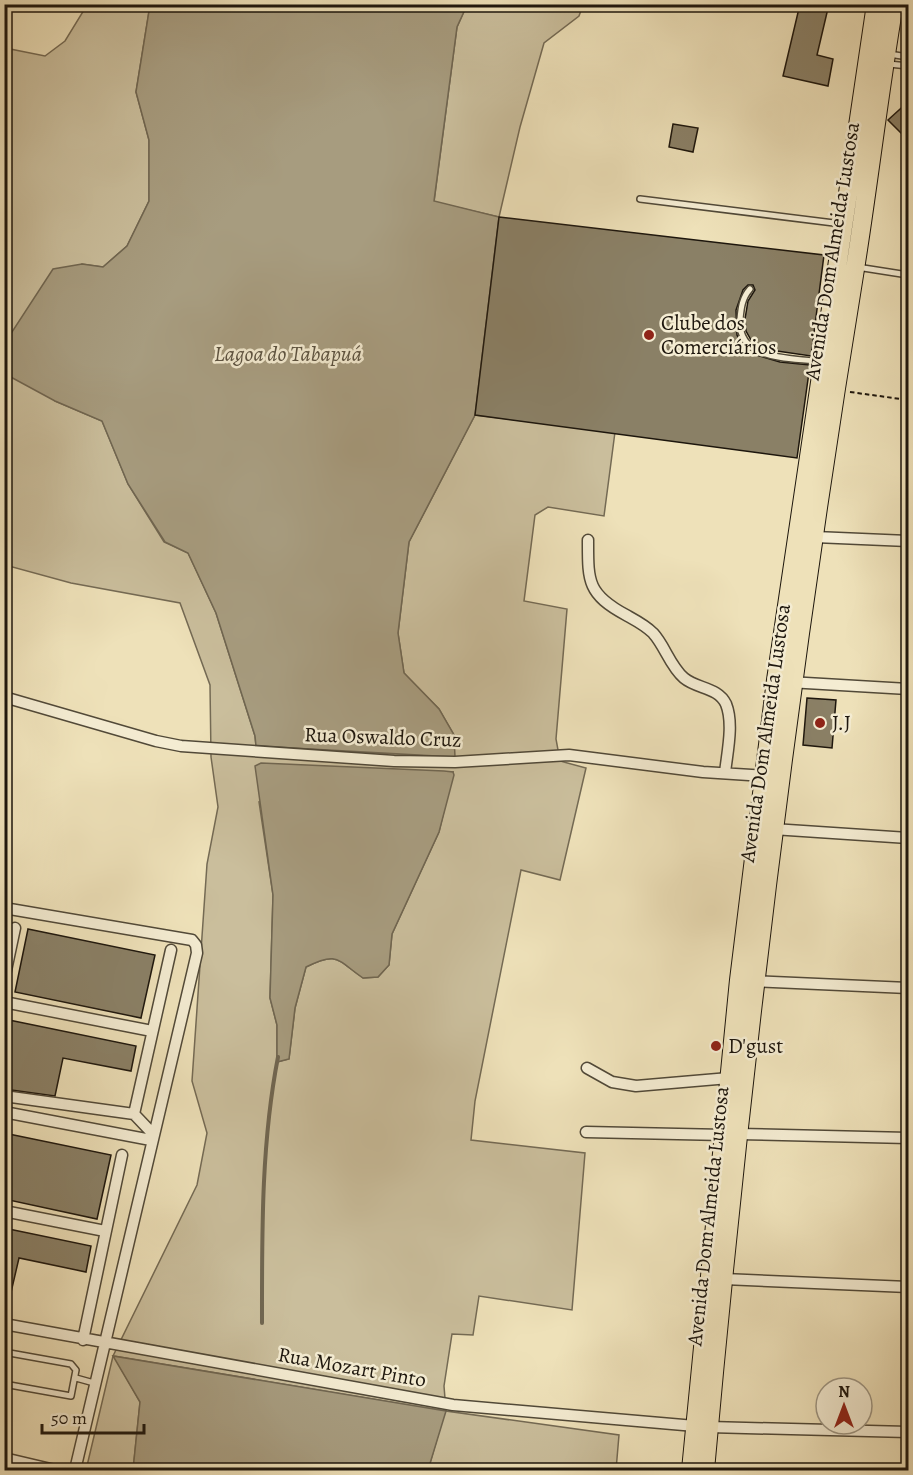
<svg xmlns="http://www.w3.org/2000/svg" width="913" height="1475" font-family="Alegreya,serif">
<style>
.green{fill:#cabe9c;stroke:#746a54;stroke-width:1.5;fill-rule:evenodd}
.water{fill:#a79c7f;stroke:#706651;stroke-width:1.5}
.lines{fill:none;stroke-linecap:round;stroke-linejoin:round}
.stream{stroke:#706651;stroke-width:4}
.building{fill:#8a8066;stroke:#1d160d;stroke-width:1.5}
.lane-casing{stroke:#514938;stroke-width:8}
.street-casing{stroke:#514938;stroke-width:13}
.primary-casing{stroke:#1d160d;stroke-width:20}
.path{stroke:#1d160d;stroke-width:2;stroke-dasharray:4.5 3;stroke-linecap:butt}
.lane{stroke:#f4ecd2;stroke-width:5}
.street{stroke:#f4ecd2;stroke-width:10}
.primary{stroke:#eee1b9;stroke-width:18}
.poi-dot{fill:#8f2418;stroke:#f4ecd2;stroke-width:2}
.labels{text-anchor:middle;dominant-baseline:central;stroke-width:5;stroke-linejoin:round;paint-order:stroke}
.street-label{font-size:21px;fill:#1d160d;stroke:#f4ecd2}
.poi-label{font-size:21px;fill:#1d160d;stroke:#f4ecd2;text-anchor:start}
.water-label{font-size:22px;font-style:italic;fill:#5b5240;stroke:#f4ecd2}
</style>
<rect width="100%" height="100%" fill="#eee1b9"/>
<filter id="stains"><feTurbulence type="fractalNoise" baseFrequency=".00333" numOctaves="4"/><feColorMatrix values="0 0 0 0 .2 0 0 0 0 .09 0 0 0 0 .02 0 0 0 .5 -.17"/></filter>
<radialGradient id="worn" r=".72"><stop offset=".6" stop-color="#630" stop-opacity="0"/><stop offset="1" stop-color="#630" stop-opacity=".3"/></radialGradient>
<path class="green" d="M87,5H150L136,92L149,140V201L127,246L103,267L82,264L55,401L102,421L128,484L164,542L188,553L216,613L255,736L256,746L454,757V735L439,709L404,673L398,633L409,542L475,415L615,432L604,516L548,507L535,515L524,601L567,609L556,739L560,761L586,768L560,880L521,870L475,1101L471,1140L585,1153L572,1310L479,1296L473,1335L452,1334L444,1386L446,1411L619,1435L616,1470H428L445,1411L114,1356L140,1402L133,1470H86L113,1356L197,1185L207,1133L192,1081L207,864L218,807L211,757L210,685L180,603L71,583L5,565V48L45,56L65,41ZM453,772L439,832L392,934L389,965L378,977L363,978C337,960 338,951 306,967L295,1008L289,1059L277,1062V1025L270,998L273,895L259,802Z
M467,5H583L579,16L544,43L520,127L499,217L434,202L457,27Z"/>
<path class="water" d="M150,5H467L457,27L434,201L499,217L475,415L409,542L398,633L404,673L439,709L454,735L455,757L256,746L255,736L216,613L188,553L165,542L128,484L102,421L55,401L7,375L10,335L53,269L82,264L103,267L127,246L149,201V140L136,92Z
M261,763L444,771L453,772L454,775L439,832L392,934L389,965L378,977L363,978C337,960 338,951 306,967L295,1008L289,1059L277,1062V1025L270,998L273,895L255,766Z
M113,1356L446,1411L428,1470H133L140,1402Z"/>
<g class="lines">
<path class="stream" d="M262,1323C262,1235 261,1144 278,1057"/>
</g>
<path class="building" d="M800,4H829L817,55L833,59L828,86L783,76Z
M909,101V141L888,120Z
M673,124L698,128L693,152L669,147Z
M499,217L824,255L811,356L770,350L751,340L746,331L745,319L748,301L755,290L753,285H748L743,290L736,310L737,335L743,346L753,354L780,362L810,365L797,458L475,415Z
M807,698L836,700L832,748L803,745Z
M28,929L155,955L141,1018L15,992Z
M9,1020L136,1046L131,1071L63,1058L55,1096L4,1089V1042Z
M4,1133L111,1155L97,1219L4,1199Z
M4,1228L91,1246L86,1272L19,1258L9,1301H4Z"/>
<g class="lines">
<g class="lane-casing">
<path id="lane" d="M889,54L908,57
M889,64L908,66
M640,199L842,224
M857,267L908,275
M750,289C742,298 741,308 740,319C737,362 791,357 821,362
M4,1352L71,1364L76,1370L71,1396L4,1384
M76,1378L94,1383"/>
</g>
<g class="street-casing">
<path id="street" d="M815,537L908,541
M588,540C588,581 587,594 626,615C635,620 645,625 653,633C665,646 670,666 684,678C697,689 718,687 726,704C734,724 727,753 725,773
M789,682L908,689
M4,697L156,741L181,746L394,761L455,762L569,755L703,772L766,776
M773,829L908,838
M4,908L192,940L196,945L197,953L75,1470
M4,980L15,928
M751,981L908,988
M4,1002L152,1031
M587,1068L612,1082L636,1086L729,1078
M4,1096L134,1114
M4,1112L151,1140
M586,1132L724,1135
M153,1134L134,1114L171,950
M738,1134L908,1138
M4,1211L105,1231
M724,1279L908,1287
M4,1324L453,1405L695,1426
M83,1340L122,1155
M709,1427L908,1432
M4,1458L55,1470"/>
</g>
<g class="primary-casing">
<path id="primary" d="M691,1470L739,980L776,680L876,4
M705,1470C741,1068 790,667 855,269C869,181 879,92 894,4"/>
</g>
<path class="path" d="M850,392L908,400"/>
<use href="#lane" class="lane"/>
<use href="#street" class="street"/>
<use href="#primary" class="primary"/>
</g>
<g class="poi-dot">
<circle cx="649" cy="335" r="6"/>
<circle cx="820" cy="723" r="6"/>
<circle cx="716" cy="1046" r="6"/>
</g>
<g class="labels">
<g class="street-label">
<text transform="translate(832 251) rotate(-81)">Avenida Dom Almeida Lustosa</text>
<text transform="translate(765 733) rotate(-82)">Avenida Dom Almeida Lustosa</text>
<text transform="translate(383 737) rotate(2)">Rua Oswaldo Cruz</text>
<text transform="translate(708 1216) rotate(-84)">Avenida Dom Almeida Lustosa</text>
<text transform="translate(352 1367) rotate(10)">Rua Mozart Pinto</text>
</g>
<g class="poi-label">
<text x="661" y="323">Clube dos<tspan x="661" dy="24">Comerciários</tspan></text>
<text x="832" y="723">J.J</text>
<text x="728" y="1046">D'gust</text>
</g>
<g class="water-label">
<text x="288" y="354">Lagoa do Tabapuá</text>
</g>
</g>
<rect width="913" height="1475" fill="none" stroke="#eee1b9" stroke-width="24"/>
<rect x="6" y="6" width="901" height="1463" fill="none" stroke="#1d160d" stroke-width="3"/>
<rect x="12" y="12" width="889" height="1451" fill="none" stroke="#1d160d" stroke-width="1.5"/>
<g transform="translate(844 1406)"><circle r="28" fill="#f4ecd2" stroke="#9e9683" stroke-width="1.5"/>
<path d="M0-4.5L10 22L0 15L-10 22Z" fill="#8f2418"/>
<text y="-9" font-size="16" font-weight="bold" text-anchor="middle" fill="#1d160d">N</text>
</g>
<path d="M42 1424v9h102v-9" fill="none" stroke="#1d160d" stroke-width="3"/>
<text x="51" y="1424" font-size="18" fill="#1d160d" stroke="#f4ecd2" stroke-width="4.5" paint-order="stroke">50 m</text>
<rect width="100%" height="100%" filter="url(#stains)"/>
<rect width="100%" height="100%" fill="url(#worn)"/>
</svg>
